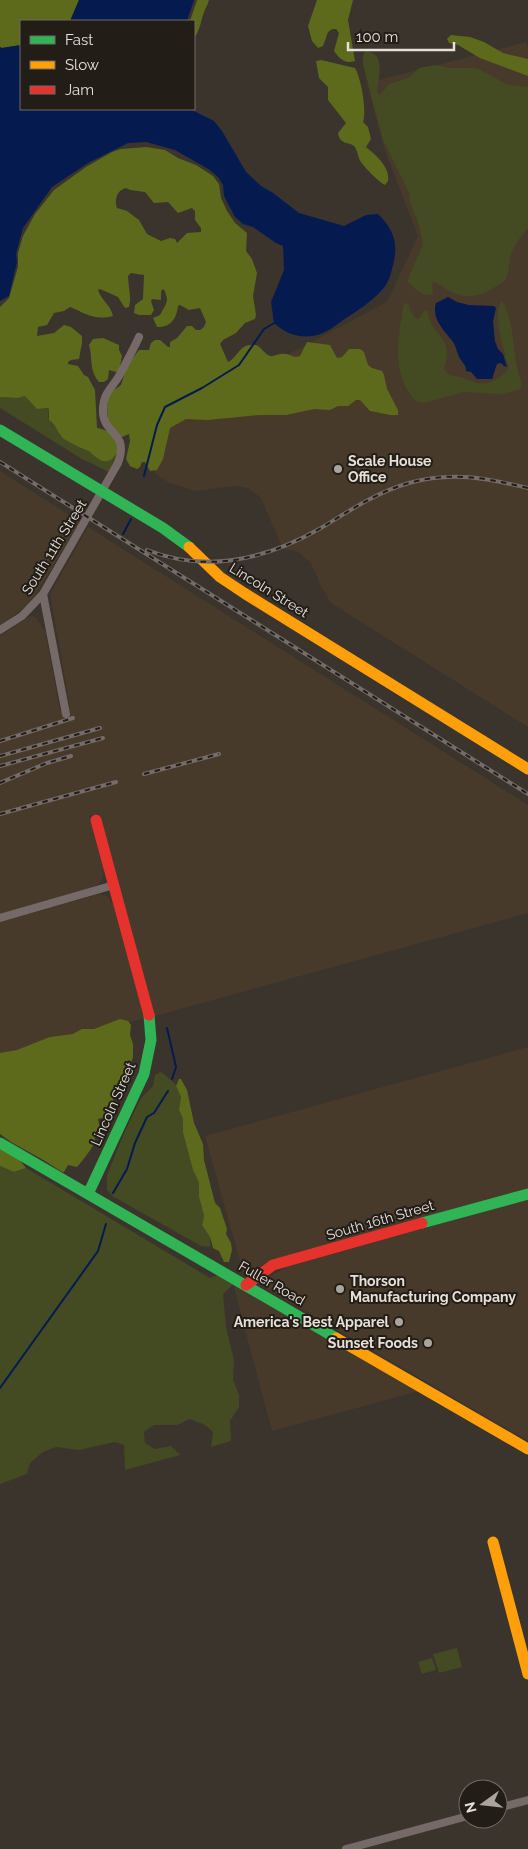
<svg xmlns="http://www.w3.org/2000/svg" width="528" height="1849" font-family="Raleway,sans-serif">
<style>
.built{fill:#483a2a}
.green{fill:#444a21}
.forest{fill:#5d6a1c;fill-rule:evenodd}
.water{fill:#051b50}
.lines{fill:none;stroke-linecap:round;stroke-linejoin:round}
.stream{stroke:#051b50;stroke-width:2}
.street{stroke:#766a68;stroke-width:8}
.fast{stroke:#30b455;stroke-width:11}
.slow{stroke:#ff9f0a;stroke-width:11}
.jam{stroke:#e5322d;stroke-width:11}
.rail-casing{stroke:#756b69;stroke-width:4}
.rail{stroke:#221d17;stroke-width:2;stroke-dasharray:5.5;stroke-linecap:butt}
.poi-dot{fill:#aaa49d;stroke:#221d17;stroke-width:2}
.labels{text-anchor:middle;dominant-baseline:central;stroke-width:4;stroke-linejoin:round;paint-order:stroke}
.poi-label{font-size:14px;font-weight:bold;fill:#e7e0d9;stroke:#221d17;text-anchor:start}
.street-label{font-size:14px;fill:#e7e0d9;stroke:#221d17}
</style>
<rect width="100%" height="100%" fill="#3a342d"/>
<path class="built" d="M526,42L528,48V727L331,603L321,586L311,563L297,551L283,549L261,498L248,488L234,486L194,491L168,482L154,473L155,451L166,419L387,302L418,236L384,148L367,83Z
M0,471L80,522L34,597L21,610L0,625Z
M88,527L528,805V913L155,1016L99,813L89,816L104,869L103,877L99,884L90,888L0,914V636L30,616L35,617L45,631L60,711L70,707L50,594Z
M100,894L107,896L113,904L145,1018L0,1058V922Z
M528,1047V1189L267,1262L256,1269L243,1272L205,1136Z
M528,1199V1441L267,1289L266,1283L269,1277L287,1267Z
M233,1284L419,1391L272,1431Z"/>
<path class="green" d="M366,51C369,52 372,52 374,54C384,60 378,82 377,92L380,95L389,84L408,78L419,68L435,65L450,68H477L508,85L528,87V228C520,237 513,246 510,258C509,264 509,272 507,277C505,282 499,284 495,287C470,303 456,296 434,281L432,285L433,295C421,297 414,288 407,281L422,247L423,242L418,222L410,203L409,193L383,140L363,65V55Z
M502,300C514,322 513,348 518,372C519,376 521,379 521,383C522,387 521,387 519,390L500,394L464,392L423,403C415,402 412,398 408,391C392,366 399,332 404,303L409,304V309L415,318L419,319L424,310L428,312C432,339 455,335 444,368C448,376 452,375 460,377C466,378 472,382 479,383C490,385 503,377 509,368C505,352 491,314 502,300Z
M25,396L29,398L34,405L49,409L48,417C55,424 59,435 67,440C69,442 72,442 75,443C80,447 82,451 89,450L96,458L106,461L116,452L120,453L111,473L82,459L0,408V397L18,398Z
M160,1072L164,1074L175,1084L181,1097L179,1110L183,1119V1133L193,1170L199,1183V1197L204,1216L202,1225L210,1237V1247L201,1246L114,1197L107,1190V1175L125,1131L141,1098L153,1086L155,1075Z
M0,1166L14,1172L26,1168L210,1278L218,1275L233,1284L223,1294L226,1327L234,1360L233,1379L239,1395V1407L230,1421L231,1441L211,1447L213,1432L205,1425L190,1419L177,1425H154L144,1432L145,1443L155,1449L171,1446L180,1455L125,1470L124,1445L115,1442L79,1450L56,1447L43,1452L30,1463L27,1474L0,1484Z
M457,1648L462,1667L439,1673L433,1654Z
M432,1658L436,1670L422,1674L418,1662Z"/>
<path class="forest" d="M0,0H79L70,21H21V45L1,48L0,47Z
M197,0H209C208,4 206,7 204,12C200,24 201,27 194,39V21H190Z
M317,0H353L348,20L355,61C344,64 340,59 334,51L339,33L336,29H332L328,32L323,46L318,48L312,41L308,26Z
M451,35L470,37L484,42L503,53L528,59V76L480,58L458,45L449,43L447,39Z
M321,60L355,68C361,78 367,111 363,122L368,127L371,139L366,147C377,156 390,167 388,181L385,185C379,182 365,168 361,162C358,158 358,152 355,147C350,141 340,146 338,133L346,123L328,100V87L319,78L316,61Z
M146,147L165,150L178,158L196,165L213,176L219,184L221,198L227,211L235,223L247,233L246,251L252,259L257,273L253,296L256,315L255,319L245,323L236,333L223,340L220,344L228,362C237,358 239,346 250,345C261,343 262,353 270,356C274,357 277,354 281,354C289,352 293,359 300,356L307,342L330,345L337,358L342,357L349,349H360L364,352L368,365L372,368L382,371L384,375L387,389L398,410V415C389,416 379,412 370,411L360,400H356L348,406H338L330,410L314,409L286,415H259L208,420L186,419L170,428L163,459L157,470L150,471L145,462H142L140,467L137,469L130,466L126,459L130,441L129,434L122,437C106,431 104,406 111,392L121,385L127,366L139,350H149L151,343L155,340H160L168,347H170V342L177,338L187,326H192L196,330H200L204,327L206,322L200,308L189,310L180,305L178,306C176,320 171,327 157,327L153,318L160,315L166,304L167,299L165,291L163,289L161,291V300L152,299L151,301L154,310L151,315H139L134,313L135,305L143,299L144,275L131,273L128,276C128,287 132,297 129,307L125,308L118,297L100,289L98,290C101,300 111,305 113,316C94,321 85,313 70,307L64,311L54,313L47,325L38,327L37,336L54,333L64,325L71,327L82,336V343L79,359L71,360L68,362V364L78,366L84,375L88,377L95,390L97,428C112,431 115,436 119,451C116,453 113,459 110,460C103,465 93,455 89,451C86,451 67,441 64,439C57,433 57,425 49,420V409L47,408L37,409L25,396L18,398L0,397V307L9,298L18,267V253L23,236L35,214L54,190L86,167L112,152L121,149ZM126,188L130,190L145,192L154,203L168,202L178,213L192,208L195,211V220L201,228V232L187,233L177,243L175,239L170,238L161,241L147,234L139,220L127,211L117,208C114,200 117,190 126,188Z
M103,338L119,345V350L122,356L119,370L116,372L109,370L108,379L104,382H99C89,370 93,360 89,345L93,339Z
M120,1019L128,1021L131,1025L130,1035L133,1044V1057L129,1069L114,1093L112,1112L106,1117L98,1119L100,1130L94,1135L96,1143C91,1146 92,1149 88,1153C85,1158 81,1162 77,1167L68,1165L64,1172H62L45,1161L11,1142L0,1134V1053L17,1050L50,1037L73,1034L82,1029H94Z
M179,1079H181L187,1090L194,1123L203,1144L204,1160L215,1203L220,1208L227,1229L226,1234L231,1243L232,1250L229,1262H224L219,1251L213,1248L210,1237L202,1225L204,1216L199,1197V1183L193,1170L183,1133V1119L179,1110L181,1097L176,1086Z
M0,1147L17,1157L26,1168L14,1172L0,1166Z"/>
<path class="water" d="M79,0H194L187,21H70Z
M21,45V109H190L214,121L222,131L246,172L261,186L273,193L299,213L344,226L366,215L378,214C395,231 399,245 392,269C390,276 388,284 382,290C372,301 359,310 346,318C336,325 326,334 313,336C297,338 285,333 274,323L271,302L284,270L283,246L276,243L253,227L243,224L235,217L224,196L223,185L218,177L210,170L175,150L146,142L128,143L88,163L52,187L23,228L16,254L17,262L9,296L0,301V47L2,48Z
M448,297L457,302L469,305L494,306L496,308L493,321L495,341L498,349L503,354L507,367L504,366L501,363L497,364L492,379H477L471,372L466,371C466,365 464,365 461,360C457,355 457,348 453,342C444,330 431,319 436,303Z"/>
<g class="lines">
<path class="stream" d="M144,476L157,425L165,407L202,388L239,365L264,329L276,322
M123,534L131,519
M167,1028L176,1067L172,1079
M113,1193L127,1169L135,1143L147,1117L154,1113L168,1091
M0,1388L98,1251L106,1224"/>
<path class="street" d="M43,594L66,714
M0,630L22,616L43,594L118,463C130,431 102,435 103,410C103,393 112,388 119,376C126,363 133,350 139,337
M0,918L114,885
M498,1808L528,1800
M346,1849L468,1816"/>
<path class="fast" d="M0,430L163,528L189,547
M0,1143L336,1338
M88,1194L144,1074L151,1040L149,1015
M422,1223L528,1194"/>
<path class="slow" d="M189,547L220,577L244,593L528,769
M336,1338L528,1449
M493,1542L528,1674"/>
<path class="jam" d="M96,820L149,1015
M246,1285L273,1265L422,1223"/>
<g class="rail-casing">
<path id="rail" d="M0,462L528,794
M147,550C208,574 267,559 321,528C349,511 377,492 409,483C452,471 486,478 528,488
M0,741L73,718
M0,756L100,728
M0,766L103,738
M144,774L219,754
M0,783L47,763L71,756
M0,814L116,782"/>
</g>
<use href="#rail" class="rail"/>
</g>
<g class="poi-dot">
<circle cx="338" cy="469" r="5"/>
<circle cx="340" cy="1289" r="5"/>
<circle cx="399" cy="1322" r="5"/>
<circle cx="428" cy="1343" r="5"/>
</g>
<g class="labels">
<g class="poi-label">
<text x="348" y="461">Scale House<tspan x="348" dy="16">Office</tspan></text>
<text x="350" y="1281">Thorson<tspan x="350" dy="16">Manufacturing Company</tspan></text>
<text x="389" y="1322" text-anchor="end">America's Best Apparel</text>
<text x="418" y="1343" text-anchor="end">Sunset Foods</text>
</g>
<g class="street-label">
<text transform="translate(54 547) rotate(-58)">South 11th Street</text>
<text transform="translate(269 590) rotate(32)">Lincoln Street</text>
<text transform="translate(113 1104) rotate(-66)">Lincoln Street</text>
<text transform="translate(380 1220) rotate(-16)">South 16th Street</text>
<text transform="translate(272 1283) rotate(30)">Fuller Road</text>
</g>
</g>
<rect x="20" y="20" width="175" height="90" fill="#221d17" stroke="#716b65"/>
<rect x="30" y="36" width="25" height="8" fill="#30b455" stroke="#716b65"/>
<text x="65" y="45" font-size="15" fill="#e7e0d9">Fast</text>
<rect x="30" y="61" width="25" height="8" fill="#ff9f0a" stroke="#716b65"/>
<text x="65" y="70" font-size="15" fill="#e7e0d9">Slow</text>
<rect x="30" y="86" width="25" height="8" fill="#e5322d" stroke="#716b65"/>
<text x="65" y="95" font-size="15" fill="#e7e0d9">Jam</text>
<g transform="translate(483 1804) rotate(255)"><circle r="24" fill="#221d17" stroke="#716b65"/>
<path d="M0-4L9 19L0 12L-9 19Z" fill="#aaa49d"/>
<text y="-8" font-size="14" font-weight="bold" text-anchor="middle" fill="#e7e0d9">N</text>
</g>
<path d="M348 42v8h106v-8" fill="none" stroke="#e7e0d9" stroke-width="2.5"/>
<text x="356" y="42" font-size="15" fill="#e7e0d9" stroke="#221d17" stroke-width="4" paint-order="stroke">100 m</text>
</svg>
